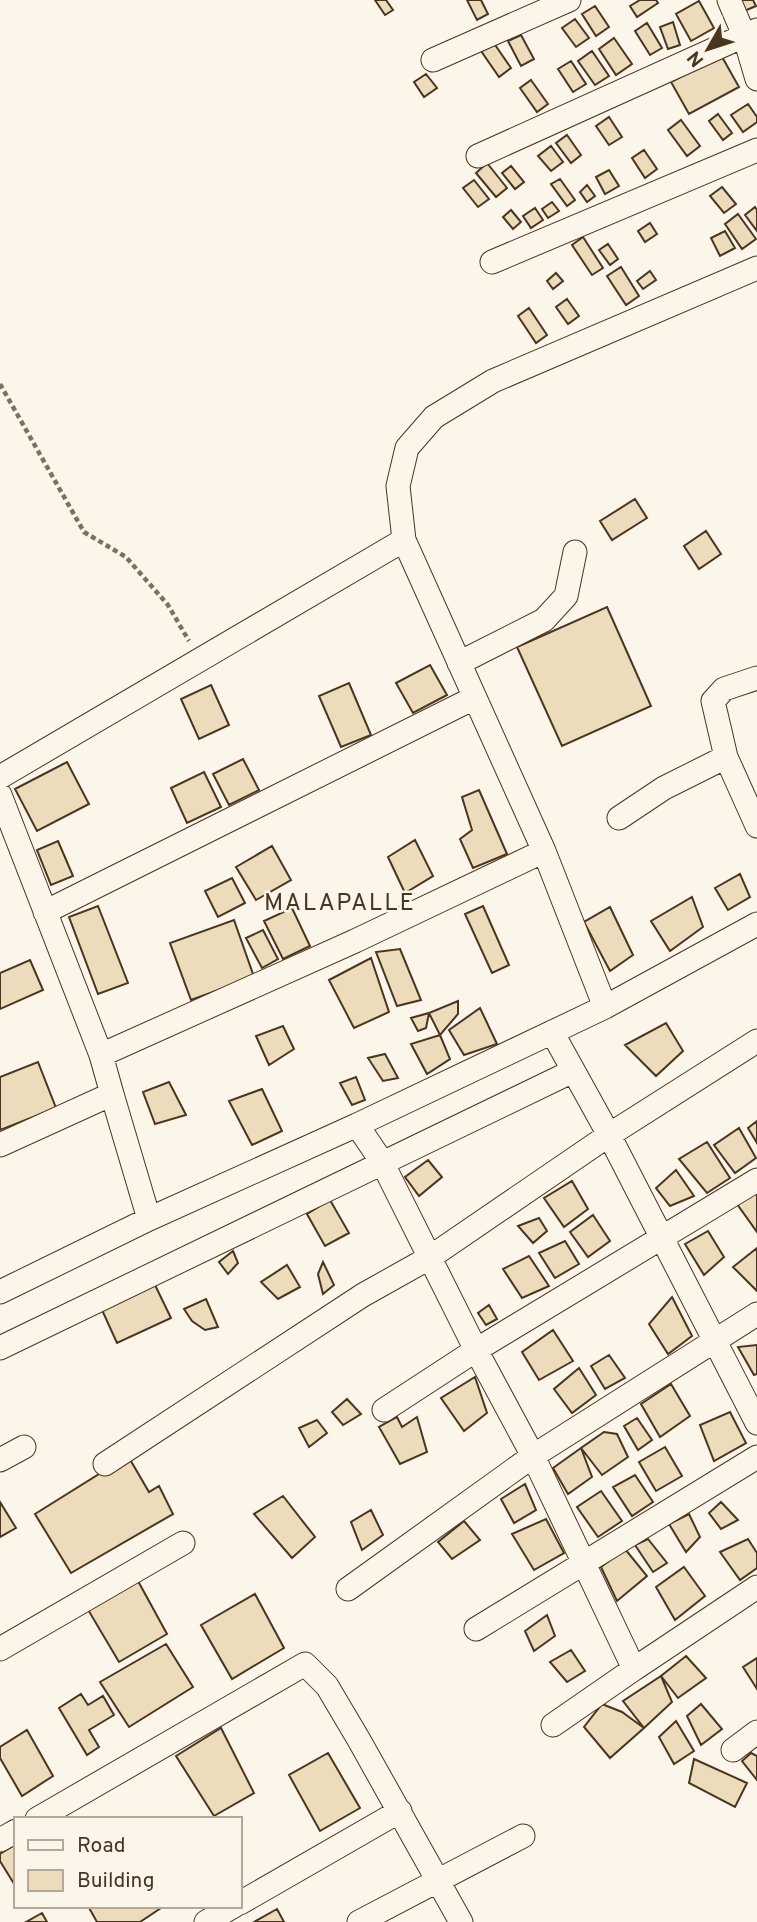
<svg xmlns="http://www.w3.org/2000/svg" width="757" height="1922" font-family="Overpass,sans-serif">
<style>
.building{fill:#ecdcbc;stroke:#4a3520;stroke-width:2}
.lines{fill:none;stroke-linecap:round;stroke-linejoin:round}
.minor-casing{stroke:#4a3520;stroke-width:25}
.path{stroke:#7f6f5c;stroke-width:4.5;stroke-dasharray:5 3.5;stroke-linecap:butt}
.minor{stroke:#fbf6e9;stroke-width:23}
.labels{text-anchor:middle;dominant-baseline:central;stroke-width:5;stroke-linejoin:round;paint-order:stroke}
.quarter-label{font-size:24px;letter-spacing:2px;fill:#4a3520;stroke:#fbf6e9}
</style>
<rect width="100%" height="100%" fill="#fbf6e9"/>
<path class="building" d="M375,0H386L393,10L385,15Z
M467,0H481L488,14L477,20Z
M640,0H656L658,3L637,17L630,6Z
M737,0H753L756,6L742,12Z
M699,1L714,28L691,41L676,14Z
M595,6L609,27L596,36L582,14Z
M575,19L589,38L576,47L562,28Z
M673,22L680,45L668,49L660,27Z
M647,23L662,48L650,55L635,31Z
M521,35L534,59L521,66L508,41Z
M614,38L632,64L616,75L599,49Z
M491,39L511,68L499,77L479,48Z
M592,51L609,76L595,85L578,61Z
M721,55L739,87L689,114L671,82Z
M571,61L586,84L573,92L558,69Z
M426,74L437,88L424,97L414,82Z
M531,80L548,104L537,112L520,88Z
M748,104L757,117V122L743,132L731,115Z
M718,114L732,133L723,140L709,121Z
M609,117L622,137L609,145L596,126Z
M681,120L700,146L687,156L668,130Z
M567,135L581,155L571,163L556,143Z
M551,146L563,162L551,171L538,156Z
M644,150L657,169L645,178L632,158Z
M487,163L507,188L496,197L476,173Z
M511,166L524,182L515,189L502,173Z
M609,170L619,186L605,194L596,177Z
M560,179L575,200L567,206L551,184Z
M474,180L489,199L478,207L463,188Z
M587,185L595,196L587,202L580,192Z
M722,187L736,204L724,213L710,196Z
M552,202L559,211L548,218L542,209Z
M755,207L757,210V231L745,215Z
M535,208L543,220L531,228L523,216Z
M511,210L521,222L513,229L503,217Z
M738,214L756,239L742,249L725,224Z
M650,223L657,234L645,242L638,231Z
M725,231L735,248L720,256L711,238Z
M583,237L603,268L592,275L572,245Z
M608,244L618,259L610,265L599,250Z
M621,267L639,296L626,305L607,276Z
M650,271L656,280L643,289L637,281Z
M556,273L563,281L553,289L547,281Z
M567,299L579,316L568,324L556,307Z
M529,308L547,335L536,343L518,316Z
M635,499L647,518L612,540L600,521Z
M706,531L721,554L699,569L684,546Z
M607,607L651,706L562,746L517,647Z
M430,665L447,695L413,713L396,683Z
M349,683L371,735L341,747L319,696Z
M211,685L229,725L199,739L181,699Z
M243,759L259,790L229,805L213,774Z
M67,762L89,804L37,831L15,789Z
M204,772L221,807L187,823L171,788Z
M479,790L507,854L473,868L460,839L472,830L462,797Z
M415,840L433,876L405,893L388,857Z
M58,841L73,876L51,885L37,850Z
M272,846L291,880L256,900L236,867Z
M740,874L750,897L728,910L715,888Z
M232,878L245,903L218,917L205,891Z
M692,897L703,927L670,951L651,921Z
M98,906L128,983L98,994L69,917Z
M483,906L509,965L492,973L465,914Z
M610,907L633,955L610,971L584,922Z
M292,908L310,946L283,959L264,921Z
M234,920L254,977L191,1000L170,943Z
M263,930L278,959L262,968L246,938Z
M400,949L421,1000L397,1006L376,952Z
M371,958L389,1012L354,1028L329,980Z
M30,960L43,990L0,1009V973Z
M458,1001V1014L440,1035L429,1013Z
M480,1008L497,1044L464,1055L449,1030Z
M429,1013L426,1028L418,1031L411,1018Z
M666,1023L683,1051L656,1076L625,1045Z
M283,1026L294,1049L269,1065L256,1036Z
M440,1035L450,1059L427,1074L411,1044Z
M385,1054L398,1078L383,1081L368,1058Z
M38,1062L56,1108L0,1130V1077Z
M356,1077L365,1100L352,1105L340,1083Z
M169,1082L186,1115L155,1124L143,1092Z
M262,1089L282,1131L252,1145L229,1101Z
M757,1121V1143L748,1128Z
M739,1128L756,1158L735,1173L714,1145Z
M707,1142L730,1178L707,1193L679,1159Z
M428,1160L442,1177L419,1196L405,1177Z
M676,1170L694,1196L670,1206L656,1188Z
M572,1181L588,1209L564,1227L544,1198Z
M757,1192V1232L737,1204Z
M330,1200L349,1233L325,1246L307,1214Z
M593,1215L610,1241L588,1257L570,1232Z
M539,1218L547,1231L533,1243L518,1226Z
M708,1231L724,1257L704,1275L685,1244Z
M565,1241L579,1264L555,1278L539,1253Z
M757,1248V1291L733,1267Z
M233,1251L238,1263L228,1274L219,1262Z
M529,1256L549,1286L522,1298L503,1269Z
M323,1262L334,1285L323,1294L318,1274Z
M287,1265L300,1287L278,1299L261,1282Z
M155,1285L171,1318L117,1343L102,1310Z
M672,1297L692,1336L668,1354L649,1324Z
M206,1299L218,1327L205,1330L192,1321L184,1309Z
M489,1305L497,1319L486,1325L478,1313Z
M553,1330L573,1361L539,1380L522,1352Z
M757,1345V1374L754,1375L738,1347Z
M609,1355L625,1378L605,1389L591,1366Z
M579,1368L596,1395L572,1413L554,1389Z
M475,1377L487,1413L464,1431L441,1398Z
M671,1384L690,1416L660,1437L641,1404Z
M347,1399L361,1414L343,1425L332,1412Z
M730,1412L746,1443L714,1461L700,1425Z
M397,1417L402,1427L417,1417L427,1452L400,1464L379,1427Z
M637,1418L652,1440L638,1450L624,1426Z
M317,1420L327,1433L309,1447L299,1428Z
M604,1432L617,1434L628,1457L602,1475L581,1448Z
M665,1447L682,1476L656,1491L639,1462Z
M581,1448L592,1477L568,1494L553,1468Z
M128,1456L149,1492L159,1486L173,1514L71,1573L35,1514Z
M635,1475L653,1502L632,1516L613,1487Z
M525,1484L536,1510L514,1523L501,1499Z
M601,1491L622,1521L598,1537L577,1507Z
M283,1496L315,1537L292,1558L254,1514Z
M0,1502L16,1528L0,1537Z
M721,1502L738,1520L721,1529L709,1513Z
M371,1510L383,1535L362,1550L351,1522Z
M689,1514L700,1537L686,1552L669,1524Z
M546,1519L564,1553L534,1570L512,1534Z
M464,1521L480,1540L452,1559L438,1542Z
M648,1539L667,1563L653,1572L635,1545Z
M748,1539L757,1553V1568L740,1580L720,1552Z
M625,1549L647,1576L617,1601L601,1567Z
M684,1567L705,1596L675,1620L656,1587Z
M138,1581L167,1634L119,1662L87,1608Z
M255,1594L284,1648L232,1679L201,1625Z
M547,1615L555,1636L534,1651L525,1631Z
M166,1644L193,1687L129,1727L100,1682Z
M571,1650L585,1671L567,1682L550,1662Z
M686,1656L706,1678L678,1698L661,1676Z
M757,1658V1689L743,1667Z
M661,1676L672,1702L644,1728L623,1701Z
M81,1694L88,1705L103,1696L114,1715L89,1730L99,1747L87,1755L59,1708Z
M602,1704L622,1712L644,1728L610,1758L584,1727Z
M701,1704L722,1729L701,1745L687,1716Z
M676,1721L694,1751L674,1764L659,1737Z
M221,1728L254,1793L214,1816L176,1756Z
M27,1730L53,1776L22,1796L0,1758V1747Z
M328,1753L360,1808L320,1831L289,1775Z
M751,1753L757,1756V1780L742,1761Z
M694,1759L747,1783L735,1807L689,1783Z
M16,1844V1887L0,1861V1854Z
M88,1906H164L140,1922H97Z
M277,1909L284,1922H254Z
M42,1913L47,1922H26Z"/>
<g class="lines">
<g class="minor-casing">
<path id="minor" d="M729,0L744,35L757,79
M433,60L569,0
M478,156L757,30
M492,262L757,150
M459,663L544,620L566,596L575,552
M726,757L713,701L724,689L757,678
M0,777L404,540
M0,795L101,1055
M619,818L664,788L726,757L757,826
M544,851L605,1007L357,1125L382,1162L476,1350L533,1456L634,1669L553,1725
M45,912L474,698
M605,1007L757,924
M552,1032L609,1135L757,1423
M112,1094L101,1055L355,941L544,851L404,540L398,486L407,448L434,417L493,381L757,268
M0,1145L112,1094L149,1219
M0,1292L149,1219L357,1125
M0,1348L573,1071
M384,1410L476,1350L757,1180
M0,1460L24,1447
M105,1464L363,1295L429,1258L609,1135L757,1041
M348,1589L533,1456L757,1314
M476,1629L757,1457
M0,1649L183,1543
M634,1669L757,1587
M733,1750L757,1732
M37,1819L305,1664L327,1686L359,1740L461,1922
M0,1840L16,1831
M240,1903L400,1811
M206,1922L234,1906
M359,1922L523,1836"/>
</g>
<path class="path" d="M0,384L84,532L126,557L168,605L189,641"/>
<use href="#minor" class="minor"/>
</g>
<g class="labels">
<g class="quarter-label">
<text x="340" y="904">MALAPALLE</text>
</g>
</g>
<rect x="14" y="1817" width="228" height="91" fill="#fbf6e9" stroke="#b4a999" stroke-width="2"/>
<rect x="28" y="1840" width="35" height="10" fill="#fbf6e9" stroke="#b4a999" stroke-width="2"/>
<text x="77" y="1852" font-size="21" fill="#4a3520">Road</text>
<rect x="28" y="1870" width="35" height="21" fill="#ecdcbc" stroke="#b4a999" stroke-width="2"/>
<text x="77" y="1887" font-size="21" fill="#4a3520">Building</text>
<g transform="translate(708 49) rotate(231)" stroke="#fbf6e9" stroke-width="5" paint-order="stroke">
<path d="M0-5L12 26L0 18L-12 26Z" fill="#4a3520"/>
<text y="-10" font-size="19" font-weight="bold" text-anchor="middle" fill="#4a3520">N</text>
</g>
</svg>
